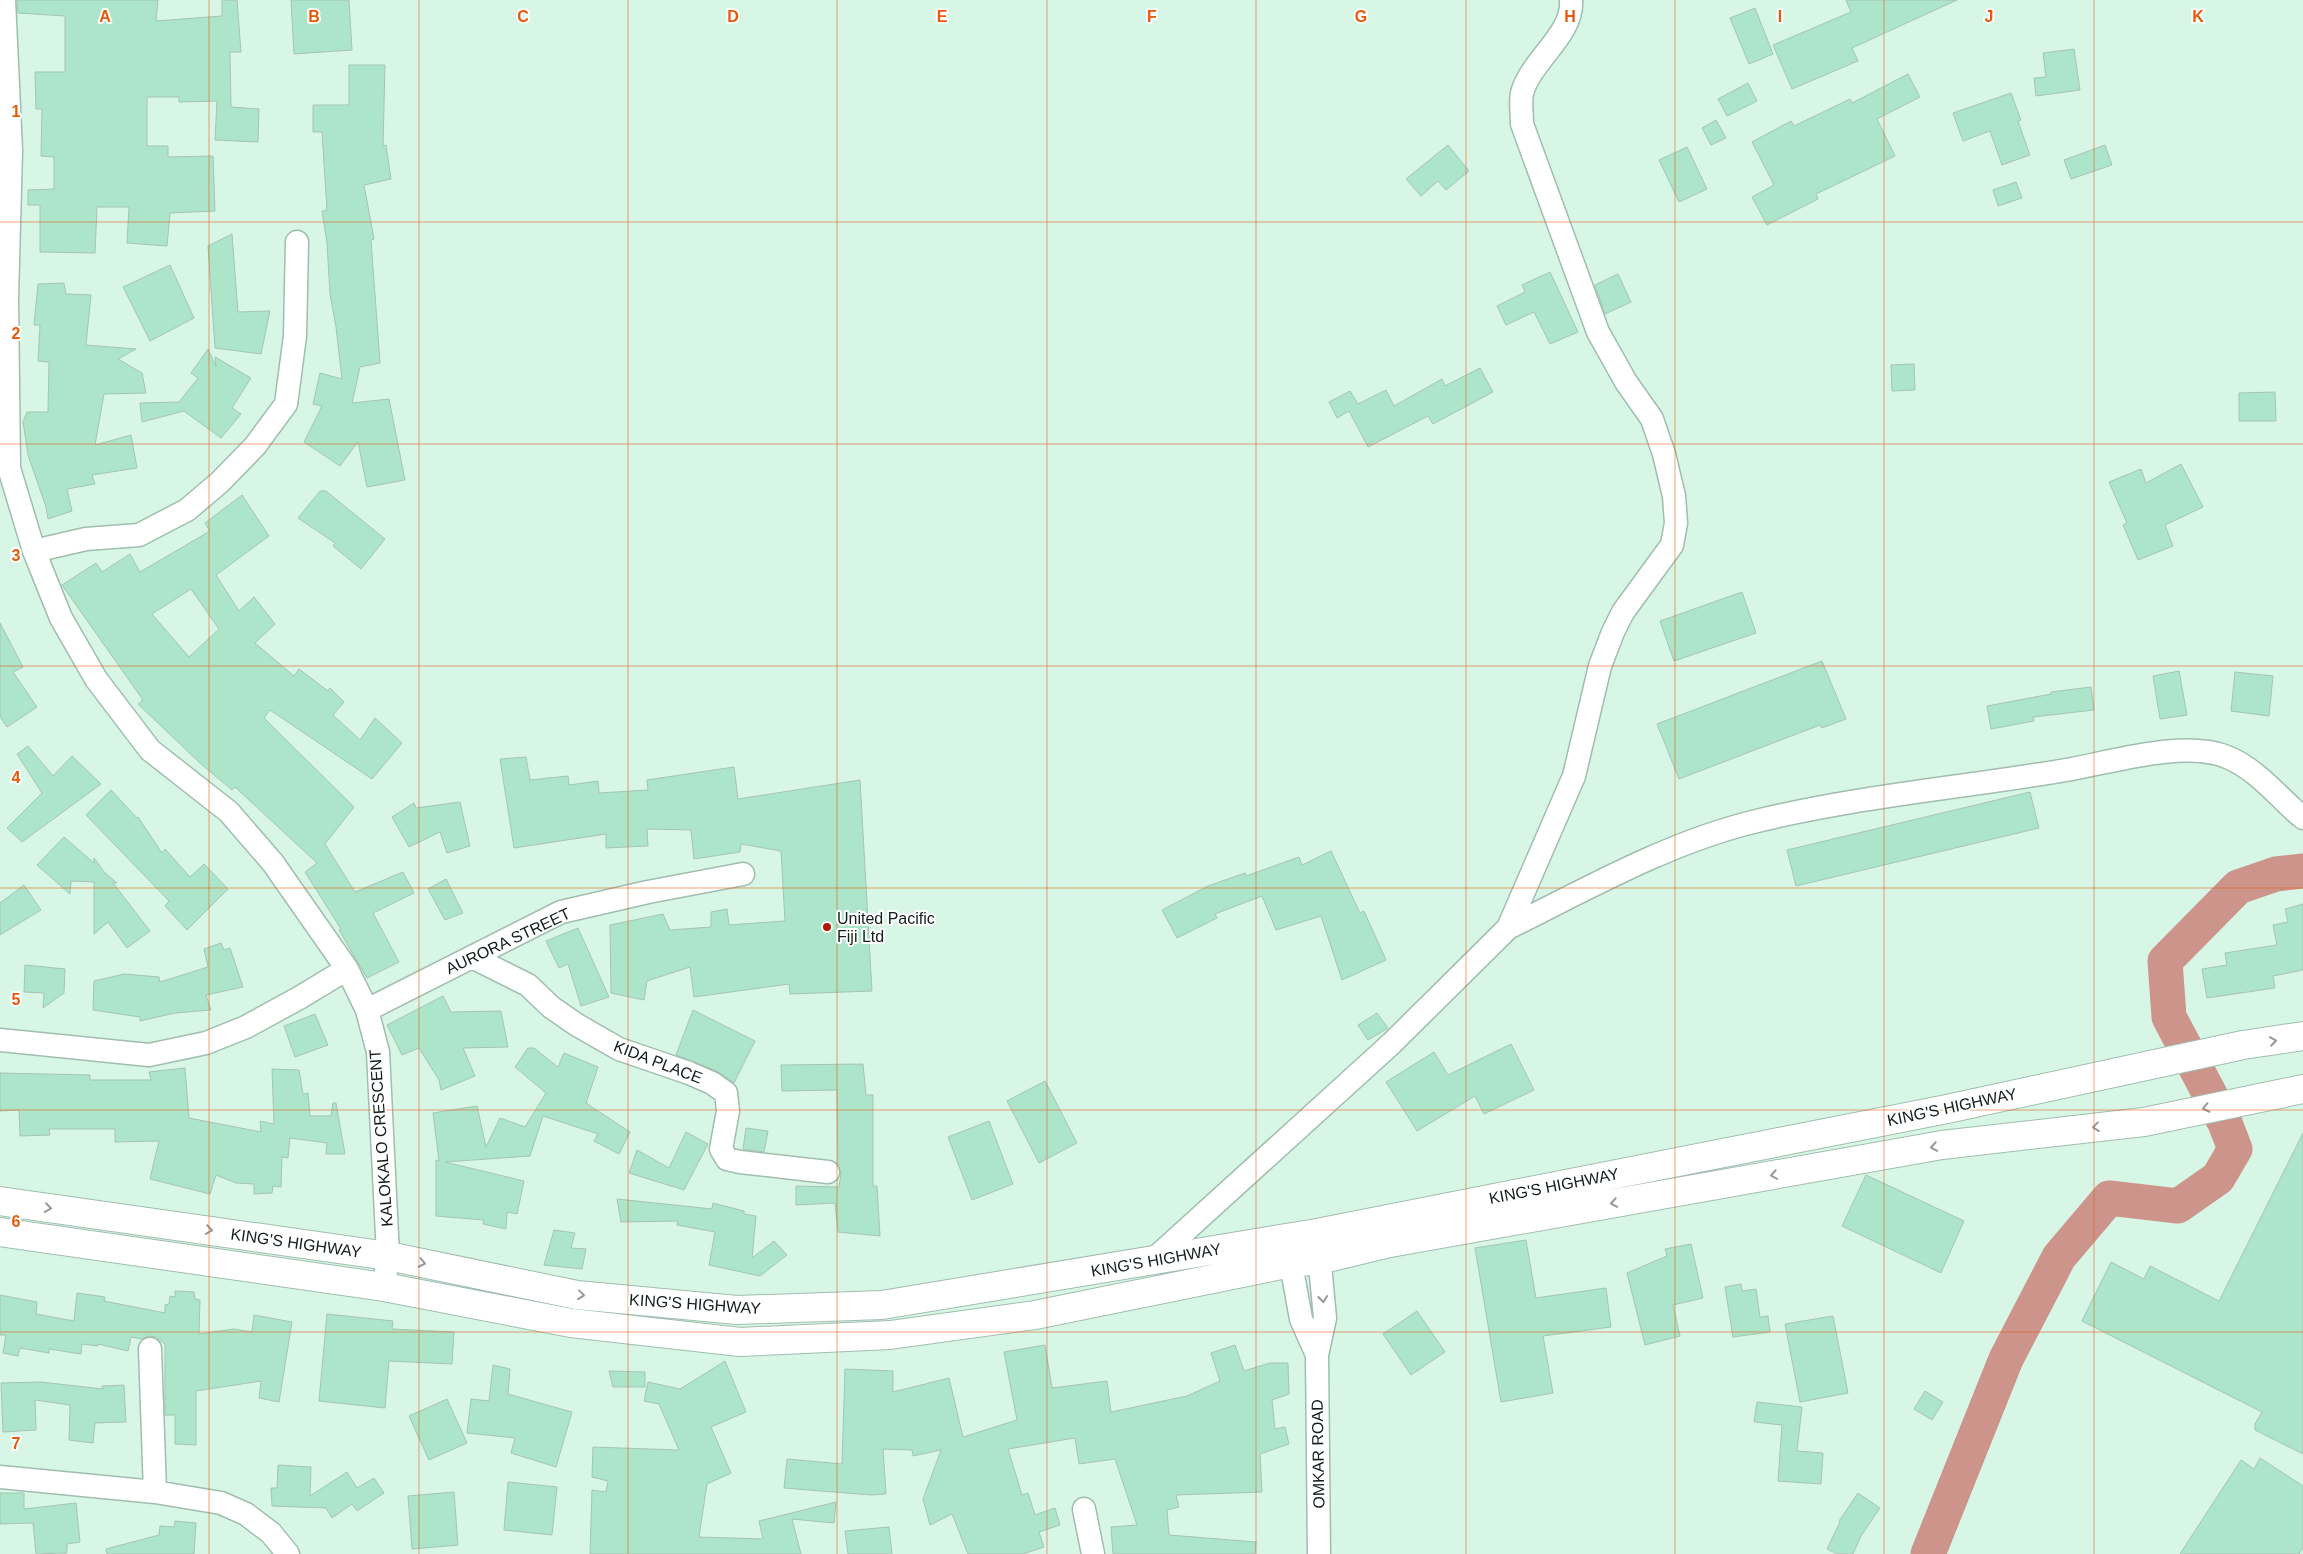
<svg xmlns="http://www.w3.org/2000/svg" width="2303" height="1554" font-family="Helvetica,sans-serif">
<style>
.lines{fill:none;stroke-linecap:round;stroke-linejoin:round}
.river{stroke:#cc948a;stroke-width:35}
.building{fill:#ace5ca;stroke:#a6c4b5;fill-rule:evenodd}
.minor-casing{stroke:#a0beaf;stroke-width:25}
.highway-casing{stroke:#a0beaf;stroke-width:30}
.minor{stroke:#fff;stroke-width:22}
.highway{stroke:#fff;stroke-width:28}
.oneway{stroke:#959a98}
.grid{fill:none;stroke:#e8590c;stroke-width:1;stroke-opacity:0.55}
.poi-dot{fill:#aa1a05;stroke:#fff;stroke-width:2}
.labels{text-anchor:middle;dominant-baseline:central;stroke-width:4;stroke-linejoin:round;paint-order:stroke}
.poi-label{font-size:16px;fill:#131e19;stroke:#fff;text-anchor:start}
.street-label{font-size:16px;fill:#131e19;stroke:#fff}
.grid-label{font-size:16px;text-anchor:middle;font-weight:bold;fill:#e8590c;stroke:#fff;stroke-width:4;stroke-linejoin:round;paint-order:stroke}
</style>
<rect width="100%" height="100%" fill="#d7f6e6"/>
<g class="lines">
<path class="river" d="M1928,1554L2006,1359L2059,1257L2109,1198L2178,1206L2218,1178L2235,1149L2225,1123L2169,1017L2165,961L2238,887L2276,874L2303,871"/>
</g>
<path class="building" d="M17,0H158L156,21L222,16V0H237L241,52H230L231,107L259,109L258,142L215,140L217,101L179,102V97H147V146H168V157L213,156L215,211L170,213L167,246L127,243L129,207H97L95,253L40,252V205H28V190L54,189V157L41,156L42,109H36L35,72H65V16L18,13Z
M291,0H349L352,50L294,54Z
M1846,0H1957L1852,48L1858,61L1792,89L1773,45L1851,12Z
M1755,8L1773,54L1749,64L1730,18Z
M2074,49L2080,90L2036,96L2034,78L2046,77L2043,53Z
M349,65H385L383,146L386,145L391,179L364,185L374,239L371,240L380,363L360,367L352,403L389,399L405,480L367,487L358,442L340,466L304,442L322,406L313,404L320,373L342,379L336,327L330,294L327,243L322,211L327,210L322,132H313V105H349Z
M1908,74L1920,97L1877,119L1895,156L1816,194L1818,199L1767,225L1752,197L1774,185L1752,142L1791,121L1794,126L1850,99L1852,103Z
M1748,83L1757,101L1727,116L1718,99Z
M2011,93L2021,120L2018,121L2030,155L2002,165L1990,131L1963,141L1953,113Z
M1716,120L1726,138L1711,145L1702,128Z
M1448,145L1469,171L1446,190L1438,181L1421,196L1406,179Z
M2105,145L2112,165L2071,179L2064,160Z
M1687,147L1707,189L1679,202L1659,160Z
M2016,182L2022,198L1998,206L1993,190Z
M232,234L238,312L270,311L261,354L215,348L208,246Z
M170,265L194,318L150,341L123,287Z
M1550,272L1578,332L1550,344L1534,312L1506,325L1497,306L1525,292L1522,285Z
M1618,274L1631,302L1605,314L1595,285Z
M64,283L66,294L91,295L86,345L136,349L118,359L142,373L146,393L104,394L95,445L131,435L137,468L92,475L95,484L67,489L72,511L48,519L46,507L28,455L23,422L27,412H48L49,362L38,361L40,325H34L38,284Z
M208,349L216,367L215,357L251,378L232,408L241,414L221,438L184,411L142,422L140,403L179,402L198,378L191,373Z
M1914,364L1915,390L1892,391L1891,365Z
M1480,368L1493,392L1433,424L1428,416L1368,447L1349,411L1337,418L1329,402L1350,391L1358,404L1386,390L1394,406L1442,379L1445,386Z
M2275,392L2276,421H2239V393Z
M2181,464L2203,507L2165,525L2173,546L2138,560L2123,525L2127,523L2109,482L2141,469L2146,483Z
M320,491H326L385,539L361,569L333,546L335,543L298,518Z
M242,495L269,536L216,575L239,611L254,597L275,624L255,643L294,676L299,669L328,691L330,688L344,702L333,715L360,740L375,718L402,743L372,779L270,710L264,718L354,807L325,844L355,892L403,872L414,893L373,913L399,962L367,978L339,930L341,929L305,872L317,863L235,787L232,790L201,764L138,704L143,700L62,585L96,563L102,572L130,554L140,572L210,531L205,523ZM191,589L219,629L189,657L152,614Z
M1742,592L1756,633L1674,661L1660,621Z
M0,623L23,667L13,672L37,707L7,727L0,717Z
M1822,661L1846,719L1822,728L1820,725L1679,779L1657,724Z
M2179,671L2187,715L2160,719L2153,676Z
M2235,672L2273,676L2269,716L2231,711Z
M2091,687L2094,710L2033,717L2034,721L1991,729L1987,706L2051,694V692Z
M28,746L53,776L72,756L101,784L22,842L7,828L42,793L17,754Z
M526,757L530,780L568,776L569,785L598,781L599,793L648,790L647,780L734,767L738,799L860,780L872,991L790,994L789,984L694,997L690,967L647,981L644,1000L611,993L610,925L663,914L670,930L711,927V912L727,909L729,925L785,921L781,851L741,844L740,852L694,859L691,830L647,829L648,846L606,848V834L514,848L500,759Z
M111,790L137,818L138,817L162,853L165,849L190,877L204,864L228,889L187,930L165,906L169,901L86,815Z
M2030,792L2039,828L1796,886L1787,850Z
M460,802L470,846L447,853L440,832L409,847L392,817L414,803L416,808Z
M64,837L94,863V858L105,873L117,883H113L150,931L127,948L108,922L94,934V882L71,881L70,894L37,865Z
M1331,851L1360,913L1364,911L1386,960L1342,980L1321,916L1276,930L1262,896L1215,914L1217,918L1177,938L1162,910L1208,886L1245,873L1246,876L1299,857L1302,865Z
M446,879L463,913L445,920L428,889Z
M24,885L41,910L0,935V903Z
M2303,904V970L2273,976L2275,988L2207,998L2202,969L2227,965L2225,953L2277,945L2273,925L2288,922L2285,909Z
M578,928L609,997L581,1006L568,964L559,968L546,941Z
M221,943L224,950L230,948L243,987L206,995L211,1010L175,1013L140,1021V1017L93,1010L94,981L124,974L159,977L160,982L208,967L204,949Z
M25,965L65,969L64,993L43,1008L44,993L24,992Z
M443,996L451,1012L501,1011L508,1047L463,1048L475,1076L441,1090L439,1080L419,1048L402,1055L387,1025Z
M693,1010L755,1041L734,1083L717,1071L676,1055Z
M1377,1013L1388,1028L1368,1040L1358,1025Z
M315,1014L328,1045L295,1057L284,1026Z
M1511,1044L1534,1090L1484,1114L1475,1096L1417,1131L1386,1082L1434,1052L1448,1075Z
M528,1048H534L558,1067L564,1053L598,1067L586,1103L630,1132L619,1154L594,1141L598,1134L543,1116L530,1156L445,1162L524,1181L517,1214L507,1212L506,1229L483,1224L484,1220L436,1216V1160L439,1161L433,1113L477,1106L486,1147L500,1118L525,1127L546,1093L515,1067Z
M863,1064L866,1095H873V1186H877L880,1236L838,1232L835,1203L796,1205V1186L839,1187L841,1173L838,1164L837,1090L782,1091L781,1065Z
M185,1068L189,1118L261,1132L260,1121L274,1124L272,1069L299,1070L303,1094L308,1093L310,1116H331L333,1103H336L345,1154H326L327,1143L290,1138L288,1158L282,1157L281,1187L273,1186L272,1193L254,1194V1184L236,1183L216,1175L210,1194L150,1179L159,1141L115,1142V1129H49L50,1135L20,1136L19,1110L0,1111V1073L90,1075V1080H151L149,1072Z
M1045,1081L1077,1143L1039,1163L1007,1101Z
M989,1121L1013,1184L972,1200L948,1137Z
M746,1128L768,1131L764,1152L743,1149Z
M686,1132L708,1144L684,1190L629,1173L637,1150L669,1168Z
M2303,1133V1454L2255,1430V1424L2262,1412L2082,1321L2111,1262L2144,1279L2150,1266L2219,1301Z
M1866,1175L1964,1221L1941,1273L1842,1226Z
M617,1199L712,1209L713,1203L744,1211V1214L756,1216L752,1258L774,1241L787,1255L760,1276L709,1265L715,1232L677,1225L678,1221L621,1222Z
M554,1230L575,1233L571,1248L586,1249L582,1269L544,1265Z
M1526,1240L1536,1298L1606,1288L1611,1327L1543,1336L1553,1393L1501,1402L1475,1248Z
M1691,1244L1703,1298L1673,1305L1680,1336L1645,1345L1627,1273L1667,1256L1665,1249Z
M1741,1284L1742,1291L1756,1289L1760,1317L1768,1316L1770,1332L1733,1337L1725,1287Z
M175,1291L194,1292L195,1299L200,1300L199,1334L234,1329L252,1332L254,1315L292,1322L279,1402L259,1398L261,1381L196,1391V1445L175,1444V1415H165V1344L156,1337L149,1336L142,1339L131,1337L128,1351L98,1344V1346L82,1344L81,1354L49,1349V1353L20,1348L18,1356L3,1353L6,1335H0V1295L37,1302L36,1314L74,1321L77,1293L105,1297L104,1301L165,1313V1305L169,1304L170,1296L175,1297Z
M1417,1311L1445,1352L1411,1375L1383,1334Z
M327,1314L393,1321L392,1329L454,1332L452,1364L389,1361L385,1408L319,1401Z
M1833,1316L1848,1393L1800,1402L1785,1324Z
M1045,1345L1052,1388L1107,1381L1111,1412L1187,1396L1220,1381L1211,1353L1235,1345L1244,1371L1270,1363H1288L1289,1394L1272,1400L1275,1429L1285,1427L1289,1444L1260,1454L1262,1492L1176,1495L1179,1507L1167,1510L1169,1535L1256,1542L1255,1554H1113L1111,1527L1137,1525L1115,1459L1079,1464L1075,1438L1008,1449L1022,1495L1028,1493L1035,1515L1055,1508L1060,1525L1039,1532L1044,1547L1023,1554H968L952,1514L930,1525L923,1499L941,1450L913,1456L912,1450L883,1449L886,1494L871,1495L784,1488L787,1459L842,1464L845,1369L893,1371V1392L949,1378L963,1437L1017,1420L1004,1352Z
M725,1361L746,1412L711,1427L731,1473L707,1484L699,1537L763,1539L759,1521L836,1502L834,1523L792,1519L801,1554H590L592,1490L606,1492L608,1481L592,1477L593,1447L679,1450L659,1404L644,1401L648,1382L680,1389Z
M493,1365L510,1369L508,1394L572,1412L556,1467L511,1453L515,1438L467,1433L471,1399L489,1401Z
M609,1371L645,1372V1387H613Z
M41,1382L103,1389L102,1386L124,1385L126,1422L95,1423L93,1443L69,1440L70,1405L35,1400L36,1430L3,1432L1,1383Z
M1925,1391L1943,1402L1932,1420L1914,1409Z
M447,1399L467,1443L429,1460L409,1416Z
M1757,1402L1802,1407L1797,1451L1823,1453L1821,1484L1778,1481L1782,1425L1754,1422Z
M2260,1458L2303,1486V1548L2299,1554H2180L2241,1460L2254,1469Z
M278,1465L311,1467L310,1496L347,1472L357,1488L374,1478L384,1493L357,1511L352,1504L332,1518L326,1508L272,1506L271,1488H277Z
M508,1482L557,1487L552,1535L504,1530Z
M454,1492L458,1545L412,1549L408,1496Z
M0,1493H24V1509L76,1503L80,1542L67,1544V1553L36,1554L33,1523L0,1524Z
M1858,1493L1880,1508L1861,1536L1853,1554H1837L1827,1549L1840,1522L1839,1521Z
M175,1521L196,1523L194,1554H107L106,1549L159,1535L160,1526L174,1527Z
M889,1527L892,1554H848L845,1531Z"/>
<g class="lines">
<g class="minor-casing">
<path id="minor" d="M4,0L11,150L7,299L9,468L34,551L61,618L96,679L150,750L229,812L273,863L347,969L367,1010L378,1052L388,1256L384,1287
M34,551L86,539L139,535L187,510L220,482L255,446L286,404L295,336L297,242
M1508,928C1585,890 1662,846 1745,824C1853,796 1963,788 2072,769C2115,761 2185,740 2227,757C2257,769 2279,798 2303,818
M472,957L528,985L551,1007L577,1025L619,1049L689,1073L712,1083L726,1093L728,1111L721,1149L727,1159L740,1162L828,1172
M367,1010L561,912L648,892L743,874
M0,1040L149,1055L206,1043L246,1027L299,998L347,969
M1318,1244L1325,1318L1317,1355L1319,1554
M1288,1247L1301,1319L1317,1355
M1152,1261L1392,1043L1508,928L1574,776L1600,666L1613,632L1623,612L1672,545L1676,523L1674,496L1664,454L1652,419L1626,382L1598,332L1522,124C1522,114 1520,102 1522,93C1531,60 1574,34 1571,0
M150,1349L155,1492
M0,1477L155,1492L221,1503L246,1514L271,1533L288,1554
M1084,1509L1093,1554"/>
</g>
<g class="highway-casing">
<path id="highway" d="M0,1201L388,1256L577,1295L737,1310L882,1305L1317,1233L1947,1109L2243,1045L2303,1036
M0,1232L384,1287L571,1323L740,1342L890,1335L1035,1315L1291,1263L1319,1260L1390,1243L1942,1145L2144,1122L2303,1089"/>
</g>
<use href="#minor" class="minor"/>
<use href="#highway" class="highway"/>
</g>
<defs><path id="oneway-chevron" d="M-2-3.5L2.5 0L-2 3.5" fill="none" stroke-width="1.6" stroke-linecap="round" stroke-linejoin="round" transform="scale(1.25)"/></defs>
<g class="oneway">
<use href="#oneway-chevron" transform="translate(2273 1041) rotate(-8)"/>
<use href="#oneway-chevron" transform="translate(2206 1108) rotate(168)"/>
<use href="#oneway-chevron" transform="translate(2096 1127) rotate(173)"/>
<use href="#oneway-chevron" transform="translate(1934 1147) rotate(170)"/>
<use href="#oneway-chevron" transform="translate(1774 1175) rotate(170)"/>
<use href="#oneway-chevron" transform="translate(1614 1203) rotate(170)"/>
<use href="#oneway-chevron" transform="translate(48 1208) rotate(8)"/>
<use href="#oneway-chevron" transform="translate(209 1230) rotate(8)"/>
<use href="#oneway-chevron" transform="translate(422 1263) rotate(12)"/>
<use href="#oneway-chevron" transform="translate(581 1295) rotate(7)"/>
<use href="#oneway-chevron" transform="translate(1323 1299) rotate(84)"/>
</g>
<path class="grid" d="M209,0V1554M419,0V1554M628,0V1554M837,0V1554M1047,0V1554M1256,0V1554M1466,0V1554M1675,0V1554M1884,0V1554M2094,0V1554M0,222H2303M0,444H2303M0,666H2303M0,888H2303M0,1110H2303M0,1332H2303"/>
<circle class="poi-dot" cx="827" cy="927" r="5"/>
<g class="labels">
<g class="poi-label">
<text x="837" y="918">United Pacific<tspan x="837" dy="18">Fiji Ltd</tspan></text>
</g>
<g class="street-label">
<text transform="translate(508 941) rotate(-25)">AURORA STREET</text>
<text transform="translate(658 1062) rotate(21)">KIDA PLACE</text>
<text transform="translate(1952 1107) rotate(-12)">KING'S HIGHWAY</text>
<text transform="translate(381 1138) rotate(-94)">KALOKALO CRESCENT</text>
<text transform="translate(1554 1186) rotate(-11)">KING'S HIGHWAY</text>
<text transform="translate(296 1243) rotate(8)">KING'S HIGHWAY</text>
<text transform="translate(1156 1260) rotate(-10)">KING'S HIGHWAY</text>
<text transform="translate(695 1304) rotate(4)">KING'S HIGHWAY</text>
<text transform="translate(1318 1454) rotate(-91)">OMKAR ROAD</text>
</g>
</g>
<g class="grid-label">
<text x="105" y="22">A</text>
<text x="314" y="22">B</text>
<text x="523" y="22">C</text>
<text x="733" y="22">D</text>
<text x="942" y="22">E</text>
<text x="1152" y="22">F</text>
<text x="1361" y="22">G</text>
<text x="1570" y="22">H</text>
<text x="1780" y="22">I</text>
<text x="1989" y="22">J</text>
<text x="2198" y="22">K</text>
<text x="16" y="117">1</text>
<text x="16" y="339">2</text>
<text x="16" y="561">3</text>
<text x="16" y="783">4</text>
<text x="16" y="1005">5</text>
<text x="16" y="1227">6</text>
<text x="16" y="1449">7</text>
</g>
</svg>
